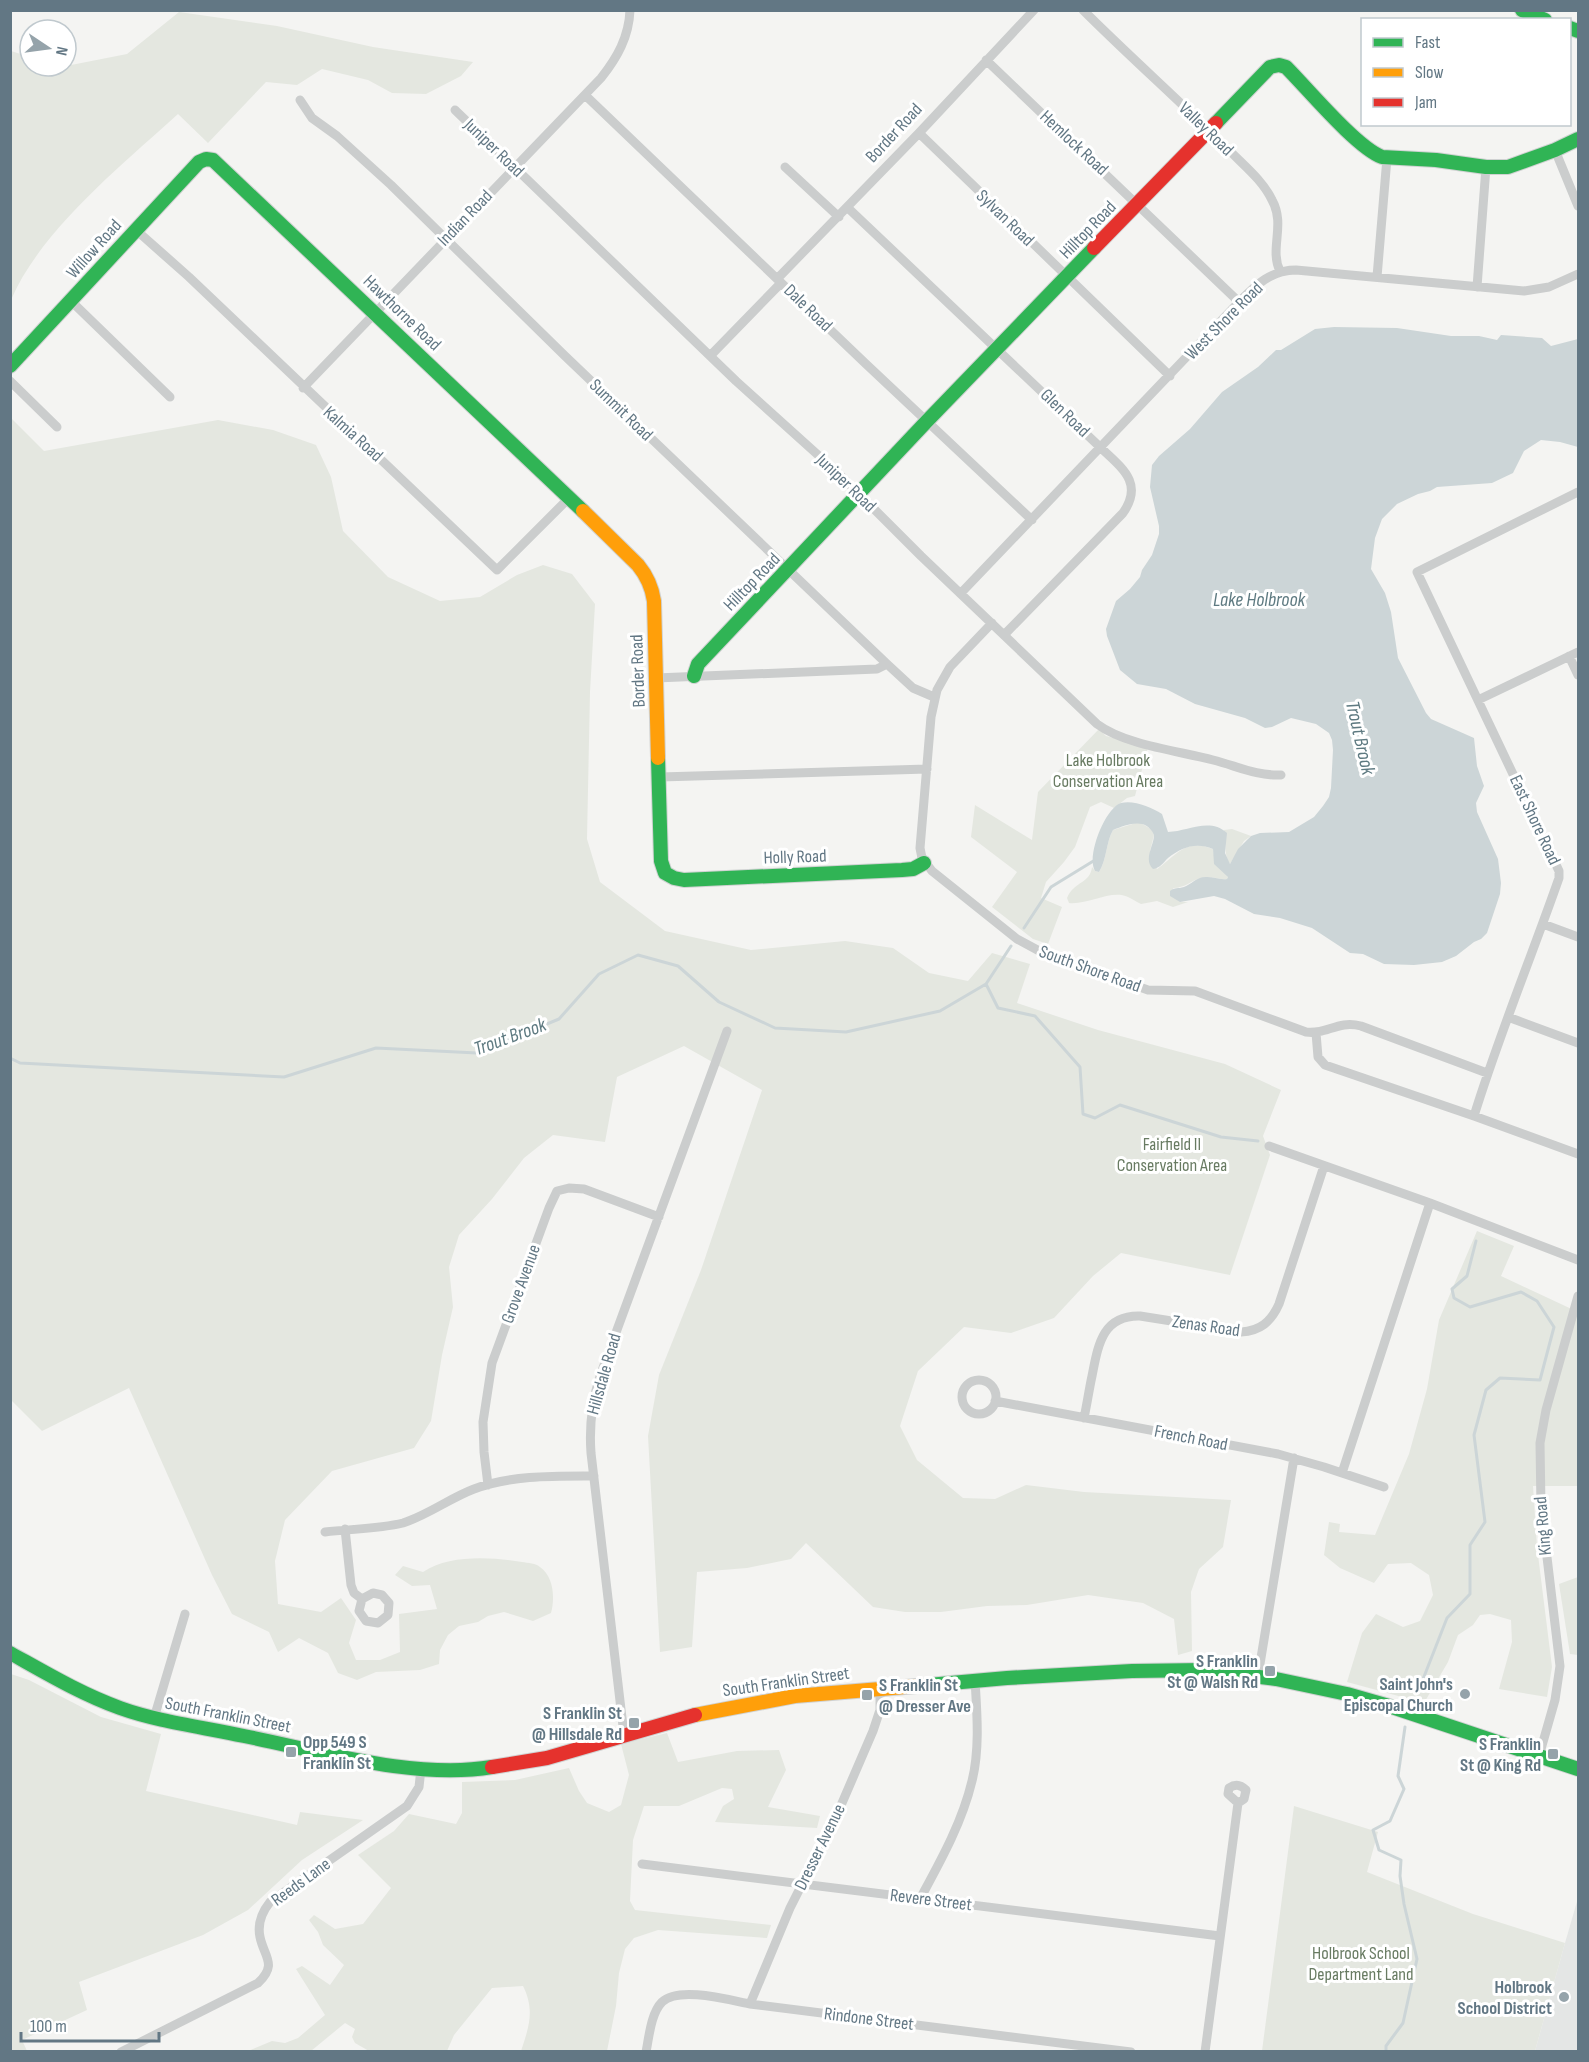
<svg xmlns="http://www.w3.org/2000/svg" width="1589" height="2062" font-family="'Sofia Sans Condensed',sans-serif">
<style>
.built{fill:#e4e6e5}
.green{fill:#e4e7e0}
.water{fill:#ccd5d7}
.lines{fill:none;stroke-linecap:round;stroke-linejoin:round}
.stream{stroke:#ccd5d7;stroke-width:3}
.fast-casing{stroke:#d0d2d2;stroke-width:16}
.slow-casing{stroke:#d0d2d2;stroke-width:16}
.jam-casing{stroke:#d0d2d2;stroke-width:16}
.street{stroke:#cbcdcd;stroke-width:9}
.fast{stroke:#30b455;stroke-width:14}
.slow{stroke:#ff9f0a;stroke-width:14}
.jam{stroke:#e5322d;stroke-width:14}
.poi-dot{fill:#95a3aa;stroke:#fff;stroke-width:2}
.labels{text-anchor:middle;dominant-baseline:central;stroke-width:6;stroke-linejoin:round;paint-order:stroke}
.street-label{font-size:18px;fill:#627784;stroke:#fff}
.park-label{font-size:18px;fill:#687b62;stroke:#fff}
.poi-label{font-size:18px;font-weight:bold;fill:#627784;stroke:#fff;text-anchor:end}
.water-label{font-size:20px;font-style:italic;fill:#5e7a81;stroke:#fff}
</style>
<rect width="100%" height="100%" fill="#f4f4f2"/>
<path class="built" d="M1578,1898V2051H1535L1565,1943Z"/>
<path class="green" d="M179,12L277,26L373,47L473,62L461,76L426,94L392,93L368,80L322,69L297,85L266,82L208,143L178,114C123,164 40,231 11,300V51L30,57V66H66L127,54Z
M10,417L44,451L218,420L273,430L316,445L331,477L343,531L388,577L440,601L480,597L517,575L543,565L572,574L595,604L590,692L587,839L600,882L665,931L751,950L845,941L893,948L929,973L968,981L992,953L1030,964L1017,1003L1098,1030L1225,1064L1281,1090L1263,1136L1270,1155L1230,1275L1121,1253L1093,1276L1054,1318L1011,1333L964,1327L918,1371L900,1426L917,1460L963,1498L995,1499L1026,1485L1084,1492L1231,1500L1223,1547L1199,1569L1191,1592L1192,1651L1178,1655L1174,1619L1143,1603L1088,1595L1027,1605L987,1606L941,1612H905L873,1607L806,1543L791,1559L747,1568L697,1572L692,1647L660,1652L648,1436L659,1375L701,1270L762,1090L684,1046L617,1077L605,1142L553,1135L524,1158L492,1199L459,1235L449,1267L453,1307L442,1355L431,1421L414,1448L332,1471L285,1520L275,1561L278,1604L321,1612L341,1598L356,1620L349,1643L356,1660H380L400,1652L399,1614L437,1609L430,1585L412,1586L395,1575L403,1566L423,1572C449,1554 493,1557 522,1562C528,1563 536,1563 540,1567C554,1577 555,1598 551,1613L533,1621L504,1612L488,1616L478,1622L459,1626L448,1635L440,1650L439,1664L420,1670L376,1672L357,1680L338,1673L328,1653L299,1638L278,1652L269,1632L232,1614L212,1575L129,1388L42,1431L11,1400Z
M1099,729L1106,736L1148,747L1135,796L1127,798L1114,808L1101,802L1090,807L1075,847L1064,862L1046,882L1041,898L1062,907L1048,944L1033,939L992,907L1017,872L971,837L975,805L1032,840L1038,792Z
M1139,822L1151,829L1154,835L1150,851L1157,869C1177,855 1185,838 1213,849L1214,855L1228,877L1227,879C1218,880 1210,875 1201,878C1190,881 1185,888 1173,888L1180,902H1188L1173,907L1157,901L1141,904C1136,902 1133,899 1128,897C1111,889 1089,905 1069,903L1067,898C1074,881 1090,884 1092,867L1095,871L1099,872C1107,859 1106,842 1113,830Z
M1232,829L1251,836L1244,841L1230,864C1223,855 1227,841 1224,830Z
M1477,1231L1514,1246L1501,1276L1578,1312V1486H1533L1537,1547L1552,1667L1547,1697L1499,1689L1512,1642L1511,1620L1490,1614L1480,1615L1473,1625L1458,1635L1448,1662L1424,1703L1347,1682L1362,1633L1376,1614L1403,1627L1420,1621L1433,1595L1429,1575L1411,1563L1388,1564L1374,1583L1340,1568L1324,1555L1329,1522L1340,1524L1339,1532L1375,1535L1409,1454L1427,1389L1439,1320Z
M1578,1577V1655L1570,1654L1559,1584Z
M11,1674L29,1680L101,1717L161,1734L146,1791L297,1825L300,1812L363,1820L302,1860L248,1910L203,1935L79,1982L87,2010L22,2040L27,2051H11Z
M667,1733L678,1762L737,1751L779,1750L786,1770L768,1807L820,1816L817,1828L715,1822L723,1806L734,1799L732,1789L722,1788L679,1806H644L633,1840L630,1901L635,1910L771,1925L767,1938L658,1930L634,1938L625,1949L619,1973L616,2006L607,2051H521C529,2027 535,2010 523,1986L492,1988L454,2035L447,2051H369L355,2043L352,2037L355,2029L345,2023L311,2051H248L272,2041L285,2043L298,2038L325,2015L296,1969L302,1966L330,1985L344,1965L323,1945L318,1932L309,1920L314,1915L335,1929L363,1924L391,1888L358,1855L394,1831L409,1814L456,1824L462,1813V1782L515,1780L569,1768L579,1791L587,1803L609,1812L621,1805L629,1775L621,1744Z
M1294,1806L1378,1832L1367,1872L1473,1914L1565,1943L1535,2051H1262Z"/>
<path class="water" d="M1334,327L1397,328L1451,336H1479L1497,340L1501,335L1542,338L1551,346L1578,339V447L1560,442L1541,440L1524,451L1513,473L1492,483L1437,487L1430,491L1418,494L1397,504L1382,519L1375,538L1371,569L1385,593L1391,612L1398,658L1426,713L1431,719L1474,738L1477,766L1484,786L1476,803L1477,812L1498,859L1501,883L1500,894L1487,933L1481,939L1474,942L1456,956L1442,962L1414,965L1384,964L1363,954L1350,953L1312,928L1280,918L1254,914L1225,899L1214,896L1180,902L1170,896V891C1175,887 1178,889 1184,887C1192,884 1197,876 1207,877C1214,877 1220,880 1227,879L1228,877L1214,864L1213,849C1196,842 1182,847 1168,858C1163,863 1160,868 1153,869C1143,859 1154,846 1154,835C1146,817 1128,824 1113,830C1106,842 1107,859 1099,872L1095,871C1086,857 1105,808 1121,803C1134,800 1151,807 1162,814L1168,832C1187,832 1209,817 1227,833L1225,853L1230,864L1238,849L1251,836L1260,833L1289,832L1314,817L1323,806L1329,797L1331,788L1333,750L1332,740L1329,733L1316,724L1291,718L1272,727L1265,728L1245,718L1195,704L1166,689L1137,684L1120,670L1107,636L1106,629L1116,601L1130,589L1140,577L1142,570L1152,555L1159,534V526L1150,487L1152,465L1159,456L1190,429L1222,392L1258,367L1276,350H1281L1315,329Z"/>
<g class="lines">
<path class="stream" d="M1024,928L1051,887L1095,860
M986,984L998,1008L1035,1016L1080,1067L1083,1114L1095,1118L1120,1105L1221,1137L1258,1141
M10,1058L20,1063L284,1077L376,1048L477,1053L559,1019L599,974L638,955L678,966L719,1002L775,1028L846,1032L940,1011L986,984L1011,946
M1418,1692L1447,1618L1470,1594V1545L1485,1522L1474,1435L1486,1390L1500,1378L1540,1380L1554,1327L1537,1301L1521,1292L1470,1307L1454,1298L1452,1289L1467,1276L1476,1241
M1386,2052V2046L1403,2023L1417,1959L1404,1904L1400,1876L1401,1860L1379,1850L1373,1830L1390,1821L1404,1789L1398,1776L1405,1727"/>
<g class="fast-casing">
<path id="fast" d="M1522,10L1545,20
M1570,28L1578,31
M1216,123L1270,67L1279,65L1286,67C1308,89 1356,147 1382,157L1436,160L1486,167H1508L1555,150L1578,139
M10,366L199,162L206,159L213,160L583,511
M694,676L698,664L927,421L1094,248
M658,758L661,861L665,873L674,878L684,880L902,870L913,869L924,863
M10,1653C46,1673 81,1694 120,1708C159,1722 203,1727 244,1736C320,1751 415,1780 492,1767
M917,1686L1007,1678L1132,1671L1203,1670L1276,1679L1347,1694L1389,1706L1578,1769"/>
</g>
<g class="slow-casing">
<path id="slow" d="M583,511L638,565C647,576 652,587 654,601L658,758
M695,1715L795,1696L917,1686"/>
</g>
<g class="jam-casing">
<path id="jam" d="M1094,248L1216,123
M492,1767L547,1758L695,1715"/>
</g>
<path class="street" d="M1083,10C1130,57 1180,101 1227,148C1242,164 1262,179 1272,200C1286,225 1269,249 1280,271
M986,60L1239,302
M585,95L866,364L1032,520
M300,100L312,118L337,136L391,185L564,355L887,664L913,688L934,697
M455,110L736,381L838,473L921,556L1097,724C1125,745 1179,751 1213,760C1237,766 1256,776 1281,775
M919,133L1170,376
M1555,150L1578,206
M785,167L839,217
M848,208L1101,448C1122,468 1144,483 1123,513L1004,635
M136,230L189,277L497,570L568,499
M1377,277L1387,158
M777,279L919,133L1034,10
M1477,287L1486,167
M71,301L170,397
M710,356L781,283
M10,381L57,427
M303,388L601,78C617,58 629,37 630,10
M961,593L1239,302C1256,285 1271,270 1296,270L1524,291L1549,287L1578,274
M992,623L950,667L937,690L931,717L920,848L922,858L932,871L1017,939L1043,953L1148,990L1195,991L1306,1032C1327,1035 1337,1020 1361,1026L1487,1073
M1569,656L1578,675
M656,678L877,669L887,664
M1478,700L1578,652
M660,777L927,769
M1543,924L1578,937
M1508,1017L1578,1043
M1316,1033L1318,1057L1325,1065L1474,1116L1578,1154
M1474,1116C1499,1035 1531,958 1559,878V871L1417,572L1578,492
M1269,1146L1430,1203L1578,1260
M962 1397a17 17 0 1 1 34 0a17 17 0 1 1-34 0Z
M995,1401L1278,1454L1324,1467L1384,1487
M1084,1418C1087,1404 1089,1390 1092,1376C1098,1346 1102,1315 1140,1316L1241,1332C1260,1331 1271,1322 1279,1304L1324,1166
M1342,1473L1430,1203
M488,1485L484,1452L483,1422L492,1363L549,1208L557,1191L569,1188L584,1189L659,1217
M345,1529L351,1585L354,1593L362,1599L373,1593L382,1595L389,1603L388,1615L378,1623L366,1621L359,1611L362,1599
M325,1532C350,1529 379,1529 403,1523C428,1515 450,1498 474,1489C511,1475 555,1476 594,1476
M1258,1676L1294,1458
M154,1718L185,1614
M624,1735L591,1453C589,1426 592,1401 600,1376L727,1031
M1539,1756L1555,1700L1560,1666L1541,1507L1540,1443L1546,1410L1578,1296
M642,1864L1220,1936
M920,1899C940,1862 962,1823 972,1781C980,1749 977,1713 975,1680
M750,2004L790,1908L836,1817L873,1731L880,1710V1688
M121,2052L258,1983C278,1964 264,1957 260,1937C257,1923 262,1912 270,1902L407,1806L419,1787L421,1769
M646,2052C649,2037 651,2013 662,2002C679,1986 729,2000 750,2004L1131,2052
M1205,2052L1238,1803L1244,1799L1246,1790C1240,1784 1235,1784 1229,1788L1228,1794L1238,1803"/>
<use href="#fast" class="fast"/>
<use href="#slow" class="slow"/>
<use href="#jam" class="jam"/>
</g>
<g class="poi-dot">
<rect x="1264" y="1665" width="12" height="12" rx="3"/>
<circle cx="1465" cy="1694" r="6"/>
<rect x="861" y="1689" width="12" height="12" rx="3"/>
<rect x="628" y="1717" width="12" height="12" rx="3"/>
<rect x="285" y="1746" width="12" height="12" rx="3"/>
<rect x="1547" y="1748" width="12" height="12" rx="3"/>
<circle cx="1564" cy="1997" r="6"/>
</g>
<g class="labels">
<g class="street-label">
<text transform="translate(1206 129) rotate(44)">Valley Road</text>
<text transform="translate(894 133) rotate(-47)">Border Road</text>
<text transform="translate(1074 143) rotate(43)">Hemlock Road</text>
<text transform="translate(494 148) rotate(44)">Juniper Road</text>
<text transform="translate(465 218) rotate(-46)">Indian Road</text>
<text transform="translate(1005 218) rotate(44)">Sylvan Road</text>
<text transform="translate(1088 230) rotate(-46)">Hilltop Road</text>
<text transform="translate(94 249) rotate(-48)">Willow Road</text>
<text transform="translate(808 308) rotate(44)">Dale Road</text>
<text transform="translate(402 313) rotate(44)">Hawthorne Road</text>
<text transform="translate(1224 321) rotate(-45)">West Shore Road</text>
<text transform="translate(621 410) rotate(44)">Summit Road</text>
<text transform="translate(1065 413) rotate(44)">Glen Road</text>
<text transform="translate(353 434) rotate(42)">Kalmia Road</text>
<text transform="translate(846 483) rotate(44)">Juniper Road</text>
<text transform="translate(752 582) rotate(-46)">Hilltop Road</text>
<text transform="translate(638 671) rotate(-92)">Border Road</text>
<text transform="translate(1535 820) rotate(65)">East Shore Road</text>
<text transform="translate(795 857) rotate(-2)">Holly Road</text>
<text transform="translate(1090 969) rotate(20)">South Shore Road</text>
<text transform="translate(521 1284) rotate(-70)">Grove Avenue</text>
<text transform="translate(1206 1326) rotate(8)">Zenas Road</text>
<text transform="translate(604 1374) rotate(-74)">Hillsdale Road</text>
<text transform="translate(1191 1438) rotate(11)">French Road</text>
<text transform="translate(1543 1526) rotate(-95)">King Road</text>
<text transform="translate(786 1682) rotate(-8)">South Franklin Street</text>
<text transform="translate(228 1715) rotate(11)">South Franklin Street</text>
<text transform="translate(820 1847) rotate(-64)">Dresser Avenue</text>
<text transform="translate(301 1882) rotate(-36)">Reeds Lane</text>
<text transform="translate(931 1900) rotate(7)">Revere Street</text>
<text transform="translate(869 2019) rotate(7)">Rindone Street</text>
</g>
<g class="park-label">
<text x="1108" y="760">Lake Holbrook<tspan x="1108" dy="21">Conservation Area</tspan></text>
<text x="1172" y="1144">Fairfield II<tspan x="1172" dy="21">Conservation Area</tspan></text>
<text x="1361" y="1953">Holbrook School<tspan x="1361" dy="21">Department Land</tspan></text>
</g>
<g class="poi-label">
<text x="1258" y="1661">S Franklin<tspan x="1258" dy="21">St @ Walsh Rd</tspan></text>
<text x="1453" y="1684">Saint John's<tspan x="1453" dy="21">Episcopal Church</tspan></text>
<text x="879" y="1685" text-anchor="start">S Franklin St<tspan x="879" dy="21">@ Dresser Ave</tspan></text>
<text x="622" y="1713">S Franklin St<tspan x="622" dy="21">@ Hillsdale Rd</tspan></text>
<text x="303" y="1742" text-anchor="start">Opp 549 S<tspan x="303" dy="21">Franklin St</tspan></text>
<text x="1541" y="1744">S Franklin<tspan x="1541" dy="21">St @ King Rd</tspan></text>
<text x="1552" y="1987">Holbrook<tspan x="1552" dy="21">School District</tspan></text>
</g>
<g class="water-label">
<text x="1259" y="600">Lake Holbrook</text>
<text transform="translate(1360 738) rotate(77)">Trout Brook</text>
<text transform="translate(510 1037) rotate(-20)">Trout Brook</text>
</g>
</g>
<rect width="1589" height="2062" fill="none" stroke="#627784" stroke-width="24"/>
<rect x="1361" y="18" width="210" height="108" fill="#ffffff" stroke="#c0c9ce" stroke-width="1.5"/>
<rect x="1373" y="38" width="30" height="9" fill="#30b455" stroke="#c0c9ce" stroke-width="1.5"/>
<text x="1415" y="48" font-size="18" fill="#627784">Fast</text>
<rect x="1373" y="68" width="30" height="9" fill="#ff9f0a" stroke="#c0c9ce" stroke-width="1.5"/>
<text x="1415" y="78" font-size="18" fill="#627784">Slow</text>
<rect x="1373" y="98" width="30" height="9" fill="#e5322d" stroke="#c0c9ce" stroke-width="1.5"/>
<text x="1415" y="108" font-size="18" fill="#627784">Jam</text>
<g transform="translate(48 48) rotate(103)"><circle r="28" fill="#ffffff" stroke="#c0c9ce" stroke-width="1.5"/>
<path d="M0-4.5L10 22L0 15L-10 22Z" fill="#95a3aa"/>
<text y="-9" font-size="16" font-weight="bold" text-anchor="middle" fill="#627784">N</text>
</g>
<path d="M21 2032v9h138v-9" fill="none" stroke="#627784" stroke-width="3"/>
<text x="30" y="2032" font-size="18" fill="#627784" stroke="#ffffff" stroke-width="4.5" paint-order="stroke">100 m</text>
</svg>
